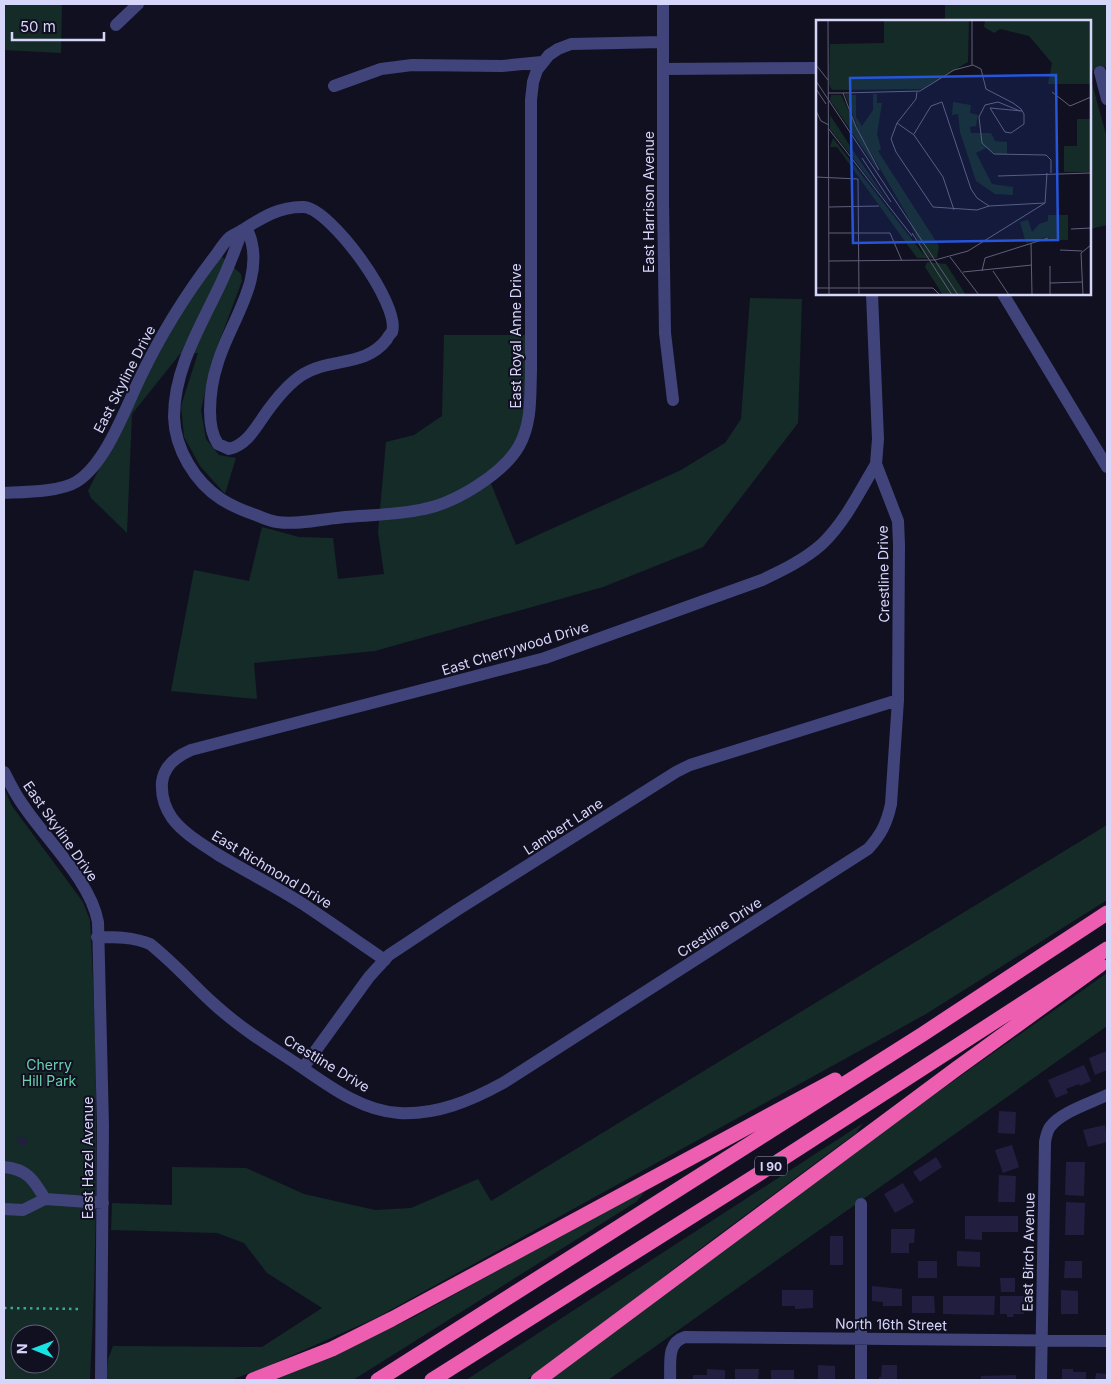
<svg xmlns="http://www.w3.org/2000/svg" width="1111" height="1384" font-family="Inter,sans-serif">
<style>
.green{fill:#142b27;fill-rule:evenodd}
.building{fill:#221e40}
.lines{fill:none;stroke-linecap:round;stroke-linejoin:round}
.path{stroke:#3ca896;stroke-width:2.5;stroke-dasharray:2.5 4;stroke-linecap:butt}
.minor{stroke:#40447b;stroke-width:12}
.highway{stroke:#ed5eb1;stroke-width:15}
.labels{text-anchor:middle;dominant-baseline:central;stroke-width:4;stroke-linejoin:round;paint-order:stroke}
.shield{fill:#111021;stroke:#9b9ab9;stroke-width:1}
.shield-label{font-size:12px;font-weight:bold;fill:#d6d5fa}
.street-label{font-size:14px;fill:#d6d5fa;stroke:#111021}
.park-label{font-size:14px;fill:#69d2ad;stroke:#111021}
.inset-road{fill:none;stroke:#605f78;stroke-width:1}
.view{fill:#2655da;fill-opacity:0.15;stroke:#2655da;stroke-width:2.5}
.inset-edge{fill:none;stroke:#d6d5fa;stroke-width:2.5}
</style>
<rect width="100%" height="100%" fill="#111021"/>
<path class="green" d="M4,4H62L61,53L4,50Z
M945,4H1107V67L1090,71V21H945Z
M1090,76L1107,138V225L1090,229Z
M222,257L241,274L242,281L212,361L201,410L206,439L219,455L236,458L225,494L200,466L184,437L181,406L198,353L180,354L132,414L127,533L91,498L88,491L143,381L192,292Z
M750,298L802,299L798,423L703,547L603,587L375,651L254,663L257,699L171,691L194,570L249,581L262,527L299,537L333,538L338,579L384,574L378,532L386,442L414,435L442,416L444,335H527C527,390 536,436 487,474L516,545L681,470L725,443L741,419Z
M4,788L12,806L83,902L90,920C99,1073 98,1227 90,1380H4ZM20,1334H50V1364H20Z
M1107,825V900L926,1014L376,1318L266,1367L231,1380H106L108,1359L113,1346L262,1347L322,1308L267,1273L244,1243L217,1233L111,1230L112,1203L172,1205V1167L246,1168L304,1194L375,1210L411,1208L478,1179L491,1201Z
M1107,973V1026L608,1380H550L768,1216L942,1089Z
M863,1123L856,1133L689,1257L585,1338L526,1380H466Z
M645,1192L636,1202L353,1380H269L332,1356L414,1317L634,1195Z"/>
<path class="building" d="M1107,1051V1070L1095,1075L1089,1058Z
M1084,1065L1091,1081L1080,1086L1079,1084L1066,1089L1068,1093L1056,1098L1048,1080Z
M999,1111L1016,1112L1015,1134L998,1133Z
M1105,1125L1107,1142L1088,1147L1083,1130Z
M18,1137L28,1139L26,1145L17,1144Z
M1012,1145L1019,1167L1003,1173L995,1150Z
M936,1157L942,1167L920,1182L913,1172Z
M1066,1162H1085L1084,1196L1065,1195Z
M999,1175L1016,1176L1015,1202H998Z
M903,1183L914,1202L895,1213L884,1194Z
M1066,1202L1085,1203L1084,1235H1065Z
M965,1216H1018V1232H982V1240L965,1239Z
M891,1229H915L914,1243H909V1253H891Z
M830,1236H843V1265H830Z
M957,1251L980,1252V1267L957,1266Z
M918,1261H937V1278H918Z
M1065,1261H1082V1278H1064Z
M1000,1278H1015V1292H1001Z
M872,1286L902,1289V1306H883V1302L872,1301Z
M782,1290H813V1308L795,1309V1306H782Z
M1061,1290L1078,1291V1314H1061Z
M912,1296H934L935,1313H912Z
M943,1296H995L994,1315L943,1314Z
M1000,1296H1024V1314H1013L1014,1317H1007V1314H1000Z
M818,1365L835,1366V1380H818Z
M882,1365H897V1380H879V1377H881Z
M707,1369L725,1370V1380H693V1375H707Z
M735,1369H759L758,1380H735Z
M1062,1369H1073V1372H1086V1380H1062Z
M771,1370H794V1380H771Z
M1096,1373L1107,1374V1380H1095Z
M1016,1375V1380H981V1376Z"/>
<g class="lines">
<path class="path" d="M4,1308L80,1309"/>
<path class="minor" d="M663,4V202L665,333L673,400
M116,25L138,4
M663,69L817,68
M1100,72L1107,99
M334,86L381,69L412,65L502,66L542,62
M242,230C236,248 229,266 221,283C201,326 174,368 174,417C175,449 195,482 221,499C232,506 244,511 256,515C263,518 270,521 277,522C299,525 323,519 345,517C371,515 398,515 424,509C455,503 503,474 519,446C532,423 530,397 531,372V100L533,82L537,70L549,55L558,49L571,44L663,42
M1003,294L1107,467
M4,493C23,492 60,492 76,482C106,464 125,409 140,378C160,336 184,297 212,260C218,253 223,243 230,237C234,234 240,232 244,229C263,217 281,206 304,207C331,209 401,305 392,332C391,333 387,338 387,339C365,368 329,357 302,375C288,384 276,399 266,413C256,427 247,445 229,449L218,444C211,434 210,422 210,411C210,395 213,377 218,362C230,322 266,278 249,234L242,230
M4,772C9,781 13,790 19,799C42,836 90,879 98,922L103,1126L101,1380
M97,937C116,937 133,937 150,944C173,962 192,984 214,1004C238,1026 266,1044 294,1062C325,1083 360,1111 399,1113C437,1115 470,1101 503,1083L868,849C881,835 887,823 891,804L898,700L899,545L898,521L876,464L878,439L872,294
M385,960C357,941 330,922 303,904C275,886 245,871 217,854C202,844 183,833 172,818C165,808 161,796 162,782C164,766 177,756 191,750L545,658L762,580C783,570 804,560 822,544C845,522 860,491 876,464
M303,1068L369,977L389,955L457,910L676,772L690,765L898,700
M4,1167C27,1169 34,1180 45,1199L23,1210L4,1209
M45,1199L103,1203
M670,1380C671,1363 666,1343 685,1337L1107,1341
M861,1380V1204
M1041,1380L1045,1142C1046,1137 1047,1131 1050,1127C1061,1112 1091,1103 1107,1095"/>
<path class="highway" d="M253,1380L332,1349L392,1319L835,1080
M378,1380L923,1034L1107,913
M432,1380L768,1168L1107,949
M538,1380L956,1069L1100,965"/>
</g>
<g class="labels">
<rect class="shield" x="755" y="1156.5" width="32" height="19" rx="4"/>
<g class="shield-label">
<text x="771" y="1166">I 90</text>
</g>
<g class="street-label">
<text transform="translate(648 202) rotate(-90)">East Harrison Avenue</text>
<text transform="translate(515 336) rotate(-90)">East Royal Anne Drive</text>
<text transform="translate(124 379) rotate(-63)">East Skyline Drive</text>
<text transform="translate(883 574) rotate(-91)">Crestline Drive</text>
<text transform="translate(515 648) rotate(-17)">East Cherrywood Drive</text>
<text transform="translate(563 826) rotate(-33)">Lambert Lane</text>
<text transform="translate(61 831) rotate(55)">East Skyline Drive</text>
<text transform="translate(272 869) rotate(31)">East Richmond Drive</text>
<text transform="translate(719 927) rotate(-33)">Crestline Drive</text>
<text transform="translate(327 1063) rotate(31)">Crestline Drive</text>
<text transform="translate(87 1158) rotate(-90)">East Hazel Avenue</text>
<text transform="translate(1028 1252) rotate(-89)">East Birch Avenue</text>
<text transform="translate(891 1324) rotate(1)">North 16th Street</text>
</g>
<g class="park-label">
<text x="49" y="1064">Cherry<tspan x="49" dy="16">Hill Park</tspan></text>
</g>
</g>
<g transform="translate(816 20)">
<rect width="275" height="275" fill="#111021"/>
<path d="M68,0H153L152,42L106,69L16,70L13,64L14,24L68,23ZM169,0H275V64H232L236,43L213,16L184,9L178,13L168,7ZM29,74L40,75V97L46,106L57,90V74H61V83H66L61,114L65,129L62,131L123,226L121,238H101L21,127H14L17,118L108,235L91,195L44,114ZM15,75H25L63,152L14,80ZM137,82L155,85L154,93L162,95L160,106L154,107L155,113H175L179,121L191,122V134H180L170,128L160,133L176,164L197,167V175L179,174L160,161L144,112L142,94L136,95ZM14,95L38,132L75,186L14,109ZM261,99H275V152H248V126H261ZM232,195H252V220H233L232,217L210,223L204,202L212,200L216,212L223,204L232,201ZM111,242L130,244L150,275H127L109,247Z" fill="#142b27"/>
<path class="inset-road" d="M12,0L13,275M0,45L12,60M156,45V0M0,61L142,275M0,69L10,84M101,72L100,79L81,103L75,119L80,132L117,187L161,190L173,186L229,183M236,72L254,86L275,77M12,73H27M27,73L104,71L138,50L157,45L165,49L170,69L197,83L205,89L208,94V104L195,113L189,112L174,88L206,91M27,73L40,107L63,150M0,91L5,101L13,105M204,91L182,82L169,85L163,97L166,123L178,134L230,135L235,140V153M81,103L98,115L127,157L138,190M12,108L96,216M98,114L115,86L126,82L155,169L161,178L173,186M46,138L75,182M182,156L275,153M0,157L42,159L43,275M13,187L63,186M255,209L275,208M13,213H74L86,241M96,213L136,275M215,223L216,275M244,230L266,231M134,237L163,275M13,241L119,240L152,231L229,183L231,153M234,246V275M166,251L169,238L232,218M177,251L193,275M147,252L216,245M234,263L266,262M0,268H117L124,275M267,275L265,233L275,225"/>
<path class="view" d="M240,55L242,220L37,223L34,58Z"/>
<rect width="275" height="275" class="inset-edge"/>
</g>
<rect width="1111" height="1384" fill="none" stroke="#d6d5fa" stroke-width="10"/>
<g transform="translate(35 1349) rotate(271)"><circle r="24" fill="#111021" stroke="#605f78"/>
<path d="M0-4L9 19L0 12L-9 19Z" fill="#19e2e2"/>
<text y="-8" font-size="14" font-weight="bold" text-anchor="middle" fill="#d6d5fa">N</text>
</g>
<path d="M12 32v8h92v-8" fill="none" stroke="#d6d5fa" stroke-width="2.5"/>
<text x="20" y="32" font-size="15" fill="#d6d5fa" stroke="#111021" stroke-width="4" paint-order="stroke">50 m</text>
</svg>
